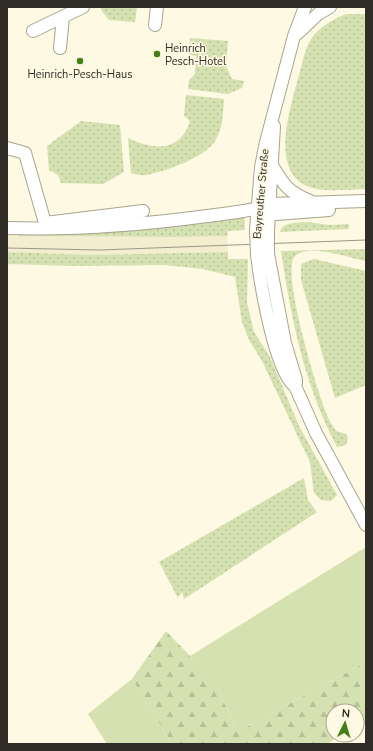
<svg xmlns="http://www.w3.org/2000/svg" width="373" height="751" font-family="'Nunito Sans',sans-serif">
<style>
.built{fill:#f3eed0}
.grass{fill:url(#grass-dots)}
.forest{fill:url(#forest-firs)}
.green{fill:#d5e1b0}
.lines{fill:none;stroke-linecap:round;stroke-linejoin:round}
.minor-casing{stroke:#a8a58f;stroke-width:14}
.minor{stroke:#fff;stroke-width:12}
.tram{stroke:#9a9787;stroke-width:1}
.minor-bridge-casing{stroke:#a8a58f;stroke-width:14;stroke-linecap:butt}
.minor-bridge{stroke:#fff;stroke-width:12}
.poi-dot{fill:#437e18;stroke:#fdf9e2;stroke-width:1.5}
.labels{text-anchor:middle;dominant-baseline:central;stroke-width:3.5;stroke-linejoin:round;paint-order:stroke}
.poi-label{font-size:11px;fill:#2f2d25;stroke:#fdf9e2;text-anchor:start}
.street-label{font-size:11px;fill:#2f2d25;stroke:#fdf9e2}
</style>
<defs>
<pattern id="grass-dots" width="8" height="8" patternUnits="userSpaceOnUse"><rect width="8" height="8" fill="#d5e1b0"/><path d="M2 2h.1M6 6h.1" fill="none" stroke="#b7c197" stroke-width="1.8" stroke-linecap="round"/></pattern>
<pattern id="forest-firs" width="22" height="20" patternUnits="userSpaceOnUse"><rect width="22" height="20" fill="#d5e1b0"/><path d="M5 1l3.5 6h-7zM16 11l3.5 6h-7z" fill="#b7c197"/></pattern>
</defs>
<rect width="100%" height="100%" fill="#fdf9e2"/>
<path class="built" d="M7,234L18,236L175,237L227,236L228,252L91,255L7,252Z"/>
<path class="grass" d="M101,7H137L135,22L109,20L101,10Z
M346,14H366V189C347,189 320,194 303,184C270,165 292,103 299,75C302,65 304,52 309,43C317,27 331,21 346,14Z
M190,38L228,41L226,66L232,79L244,81L242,88L228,94L188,89L189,80L195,74L196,56L189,55Z
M186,95L224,99C223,113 223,129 215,141C204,158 166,171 146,175C142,176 136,174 131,173L128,138C153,150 180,153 190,121L184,116Z
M81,121L120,125L124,172L103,184L61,183L58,175L49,170L47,146Z
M244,206L245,230L228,231L227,236L175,237L18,236V233Z
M308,222L329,225L349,224V229L280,232C282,221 299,223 308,222Z
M366,249V261C348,258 310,243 295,256C280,270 318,394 327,415C329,421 333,426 336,431L346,434L348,438L346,445L337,447C304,384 292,322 281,251Z
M7,252L91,255L228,252V259H248L247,303L254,332L270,357L299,426L337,495L331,501L321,500L314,493L310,462L262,361L249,340L242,322L235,277L203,269L165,265L76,266L7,264Z
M314,259L366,271V385L335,398L301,280V264Z
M304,478L308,500L317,512L184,599L182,592L178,598L159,562Z"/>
<path class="forest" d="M166,631L216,683L237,732L366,662V725H357V711H333V735H340L327,744H172L132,679Z"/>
<path class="green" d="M366,547V662L237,732L216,683L190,656Z
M132,679L172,744H107L88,714Z"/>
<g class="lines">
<g class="minor-casing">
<path id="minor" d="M155,25L157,7
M33,31L83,7
M297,34L318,14L330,7
M60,48L63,17
M7,148L25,153L45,223L143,211
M273,167C284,186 289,192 310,201
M262,211L269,214H276L329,210
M7,228C73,230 141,225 207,216C228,213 250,212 269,204L366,201
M256,230L261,167L266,142L294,36L305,7
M268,230L274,126
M268,254L285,343L296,380V383
M257,255C260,281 275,373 295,386L316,433L366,525"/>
</g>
<use href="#minor" class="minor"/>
<path class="tram" d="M7,248L100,250L366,240"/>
<g class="minor-bridge-casing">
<path id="minor-bridge" d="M256,230L257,255
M268,230V254"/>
</g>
<use href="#minor-bridge" class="minor-bridge"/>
</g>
<g class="poi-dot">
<circle cx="157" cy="54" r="4"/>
<circle cx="80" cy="61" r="4"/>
</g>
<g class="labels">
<g class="poi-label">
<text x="165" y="48">Heinrich<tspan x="165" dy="13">Pesch-Hotel</tspan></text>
<text x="80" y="74" text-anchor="middle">Heinrich-Pesch-Haus</text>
</g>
<g class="street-label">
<text transform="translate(261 194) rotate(-85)">Bayreuther Straße</text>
</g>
</g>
<rect width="373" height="751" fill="none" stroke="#2f2d25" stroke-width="16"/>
<g transform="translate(345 723) rotate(5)"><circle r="19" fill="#fdf9e2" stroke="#aba796"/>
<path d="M0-3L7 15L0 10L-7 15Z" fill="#437e18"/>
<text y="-6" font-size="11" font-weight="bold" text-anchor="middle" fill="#2f2d25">N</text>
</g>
</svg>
